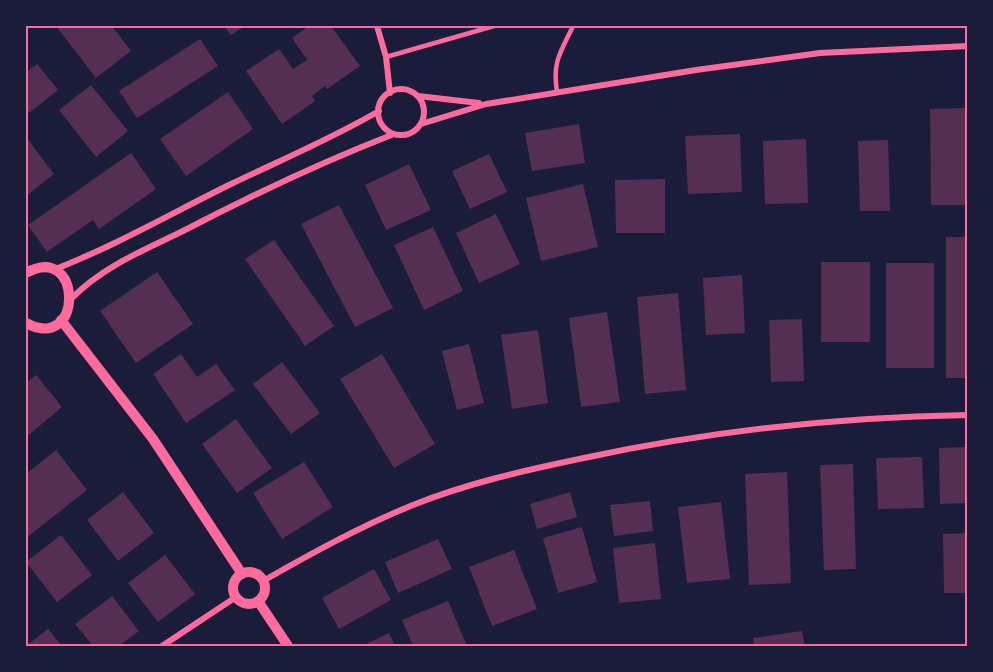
<svg xmlns="http://www.w3.org/2000/svg" width="993" height="672" font-family="Signika,sans-serif">
<style>
.building{fill:#542f53}
.lines{fill:none;stroke-linecap:round;stroke-linejoin:round}
.service{stroke:#ff6b9d;stroke-width:4.5}
.minor{stroke:#ff6b9d;stroke-width:6}
.tertiary{stroke:#ff6b9d;stroke-width:10}
.neatline{fill:none;stroke:#ff6b9d;stroke-width:2}
</style>
<rect width="100%" height="100%" fill="#1b1b3a"/>
<path class="building" d="M56,26H112L131,51L96,78Z
M224,26H245L231,35Z
M309,26H331L360,66L327,89L325,86L312,96L315,101L282,124L246,71L279,49L293,69L307,60L292,38Z
M200,39L218,66L137,118L119,91Z
M37,64L58,90L29,113L26,108V72Z
M91,85L128,131L96,157L59,110Z
M228,92L253,129L186,176L160,139Z
M968,108V205H931L930,109Z
M579,124L585,163L532,171L525,133Z
M740,134L742,192L688,194L685,136Z
M26,137L54,174L26,196Z
M806,139L808,203L765,204L763,141Z
M888,140L890,211H860L858,141Z
M131,153L156,189L99,229L93,220L47,252L28,225Z
M489,154L507,192L470,209L452,171Z
M409,164L431,210L386,230L365,185Z
M665,179V233H616L615,180Z
M583,184L598,247L541,261L526,198Z
M339,205L393,308L355,327L301,224Z
M496,214L520,264L479,283L456,233Z
M433,227L463,291L424,310L394,245Z
M946,237H968V378H946Z
M274,240L334,326L305,346L245,259Z
M821,262H870V342H821Z
M886,263H934V368H886Z
M157,272L193,324L136,363L100,311Z
M742,275L745,333L706,335L703,278Z
M678,293L686,390L645,394L637,297Z
M607,312L620,402L581,407L569,318Z
M802,319L804,381L771,382L769,320Z
M538,330L548,403L512,409L501,335Z
M469,344L484,403L457,410L442,351Z
M181,354L197,377L216,364L235,390L186,423L153,374Z
M382,354L435,444L394,468L340,379Z
M282,362L320,413L291,434L253,384Z
M36,375L62,407L26,437V383Z
M236,419L272,468L237,493L202,444Z
M968,447V503L940,504L939,448Z
M56,450L87,490L26,538V474Z
M922,457L924,508L878,509L876,458Z
M304,462L333,507L282,539L253,493Z
M853,464L856,569L824,570L820,465Z
M787,472L791,583L749,585L745,474Z
M123,492L154,533L118,561L87,520Z
M570,492L577,517L537,529L530,504Z
M650,501L653,531L614,536L610,505Z
M721,502L730,579L687,583L678,507Z
M582,527L597,582L558,593L543,538Z
M968,533V593H944L943,534Z
M61,535L92,575L57,602L26,562Z
M438,539L452,569L398,593L385,562Z
M655,543L661,599L619,603L613,548Z
M514,550L537,609L492,626L469,567Z
M165,555L195,594L158,622L128,583Z
M374,569L391,600L339,629L322,598Z
M112,596L139,631L119,646H93L75,624Z
M448,601L467,646H413L402,620Z
M48,629L62,646H26Z
M802,631L805,646H754L753,638Z
M389,633L395,646H362Z"/>
<g class="lines">
<path class="service" d="M386,57L494,26
M557,92C552,61 561,52 573,26"/>
<path class="minor" d="M377,26L386,57L390,93
M378 112a23 23 0 1 1 46 0a23 23 0 1 1-46 0Z
M418,96L479,103
M421,124L486,104L696,70L820,53L968,46
M53,270C115,246 172,213 231,184C281,160 331,139 379,111
M71,299C102,267 144,250 183,231C252,195 322,162 394,134
M263,581C312,553 361,526 413,505C468,483 526,470 584,458C710,431 838,417 968,415
M162,646L236,597"/>
<path class="tertiary" d="M26,273C83,241 84,354 26,323
M61,320L153,439L242,574
M233 588a16 16 0 1 1 32 0a16 16 0 1 1-32 0Z
M258,601L288,646"/>
</g>
<rect width="993" height="672" fill="none" stroke="#1b1b3a" stroke-width="54"/>
<rect x="27" y="27" width="939" height="618" class="neatline"/>
</svg>
